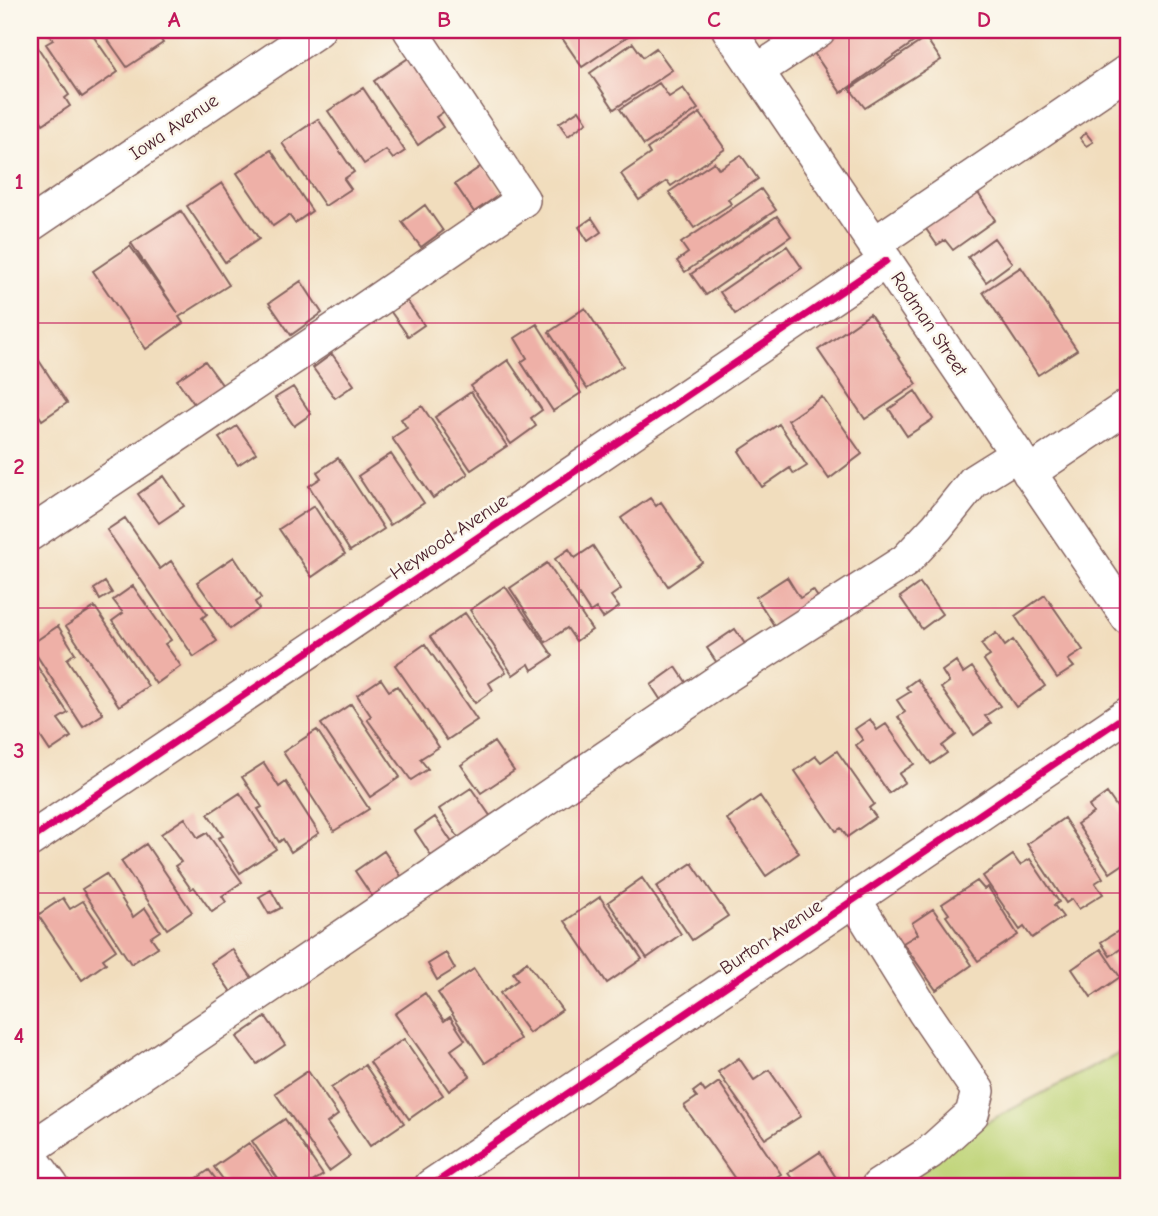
<svg xmlns="http://www.w3.org/2000/svg" width="1158" height="1216" font-family="'Comic Neue',sans-serif">
<style>
.green{fill:#bfd478;stroke:#847a52;stroke-width:2}
.building{fill:#eeb0a7}
.lines{fill:none;stroke-linecap:round;stroke-linejoin:round}
.minor-casing{stroke:#84625e;stroke-width:36}
.minor{stroke:#fff;stroke-width:33}
.cycleway-casing{stroke:#fbf7ec;stroke-width:11}
.cycleway{stroke:#d6006c;stroke-width:7}
.grid{fill:none;stroke:#c2185b;stroke-width:2;stroke-opacity:0.55}
.labels{text-anchor:middle;dominant-baseline:central;stroke-width:5;stroke-linejoin:round;paint-order:stroke}
.street-label{font-size:19px;fill:#4a1f2b;stroke:#fbf7ec}
.neatline{fill:none;stroke:#c2185b;stroke-width:2.5}
.grid-label{font-size:23px;text-anchor:middle;font-weight:bold;fill:#c2185b}
</style>
<rect width="100%" height="100%" fill="#fbf7ec"/>
<filter id="ink" filterUnits="userSpaceOnUse"><feTurbulence type="fractalNoise" baseFrequency=".0143" numOctaves="2"/><feDisplacementMap in="SourceGraphic" scale="14" xChannelSelector="R" yChannelSelector="G"/><feConvolveMatrix kernelMatrix="1 2 1 2 8 2 1 2 1" color-interpolation-filters="sRGB"/></filter>
<filter id="wash" filterUnits="userSpaceOnUse"><feTurbulence type="fractalNoise" baseFrequency=".00686" numOctaves="4" result="noise"/><feDisplacementMap in="SourceGraphic" scale="28" xChannelSelector="R" yChannelSelector="G"/><feGaussianBlur stdDeviation="1.57" result="paint"/><feColorMatrix in="noise" values="0 0 0 0 0 0 0 0 0 0 0 0 0 0 0 0 0 1.4 0 .05"/><feComposite in="paint" operator="in"/></filter>
<g filter="url(#wash)">
<rect width="100%" height="100%" fill="#f1ddbd"/>
<path class="green" d="M1128,1049V1186H890L979,1126Z"/>
<g id="blocks">
<path class="building" d="M46,30H89L118,72L82,97L46,44L53,40Z
M101,30H154L163,43L127,67Z
M540,30H560L546,39Z
M569,30H637L582,67L560,35Z
M843,30H926L920,34L921,37L841,93L812,50Z
M31,37L69,95L65,98L70,106L43,124L38,116L33,119L30,114Z
M926,38L941,60L865,108L850,89Z
M633,43L643,57L656,48L672,70L614,109L590,73Z
M410,57L446,110L436,117L443,127L418,145L374,81Z
M659,83L669,97L683,88L698,109L644,145L620,109Z
M363,88L405,151L393,159L386,150L364,164L328,111Z
M579,110L587,122L568,136L559,123Z
M700,113L725,149L671,186L667,181L639,200L621,174L650,154L647,149Z
M318,119L354,172L344,179L351,189L325,206L282,143Z
M1086,133L1093,142L1086,146L1080,138Z
M271,150L312,211L295,223L289,215L273,226L237,173Z
M741,155L758,179L728,199L731,204L694,228L669,192L714,162L719,169Z
M483,165L502,193L474,212L455,184Z
M222,183L259,239L225,262L187,206Z
M975,188L995,220L953,250L945,240L937,245L924,226Z
M761,189L776,210L685,272L677,261L688,253L681,243Z
M425,205L443,231L421,247L402,222Z
M181,211L229,285L179,317L183,323L146,349L93,271L130,246L178,313L131,243Z
M777,216L791,236L706,295L691,274Z
M592,218L601,232L588,241L579,227Z
M994,238L1012,263L986,282L968,257Z
M787,246L802,268L735,314L720,292Z
M1021,267L1077,350L1038,375L983,292Z
M301,281L322,313L291,335L269,303Z
M407,301L424,325L408,336L391,312Z
M585,308L623,366L587,389L549,332Z
M870,314L917,384L865,419L818,350Z
M537,324L581,393L553,411L521,362L527,358L515,338Z
M30,347L67,403L42,420L34,408L30,411Z
M332,354L354,385L335,398L313,368Z
M508,360L542,410L531,418L536,426L511,444L471,386Z
M205,361L223,386L195,405L177,380Z
M293,387L311,414L294,426L275,398Z
M915,391L933,419L907,436L889,409Z
M471,392L507,446L471,470L435,417Z
M822,397L862,454L829,479L788,420Z
M422,406L468,474L433,498L392,438L407,428L401,419Z
M779,424L807,466L794,474L790,468L762,487L739,451Z
M237,426L256,453L238,465L219,438Z
M391,454L424,503L390,525L358,476Z
M338,458L384,529L350,551L309,486L321,478L317,472Z
M164,476L184,506L159,523L138,494Z
M650,498L656,506L661,502L702,562L668,586L621,518Z
M314,506L345,554L312,577L279,529Z
M125,518L160,569L171,561L207,614L202,618L217,641L194,657L107,530Z
M593,546L621,589L611,596L619,607L603,618L596,608L590,612L555,559L569,549L575,558Z
M234,557L261,598L255,602L259,609L230,629L197,582Z
M547,563L592,630L576,641L567,628L546,642L510,588Z
M787,577L800,598L813,590L819,599L775,627L756,597Z
M105,582L112,593L100,600L94,589Z
M920,583L942,614L922,629L900,597Z
M133,586L171,640L165,644L181,666L156,684L112,621L123,613L113,600Z
M505,586L553,656L532,670L529,664L513,675L470,610Z
M1045,595L1083,650L1068,660L1074,667L1057,678L1015,616Z
M95,607L148,686L119,706L66,626Z
M465,613L506,672L489,683L493,690L475,703L430,637Z
M58,626L75,653L67,659L103,714L83,727L30,645Z
M735,629L747,647L719,666L707,648Z
M996,633L1005,646L1013,640L1045,686L1016,707L984,660L990,656L981,644Z
M425,644L477,720L447,740L395,665Z
M956,661L963,673L972,667L1000,706L985,716L991,723L974,735L941,688L949,682L942,671Z
M35,663L68,713L58,719L71,737L50,751L30,721V666Z
M676,667L690,688L664,705L651,685Z
M381,679L389,691L397,686L439,747L420,759L428,769L411,780L367,719L371,716L357,695Z
M917,679L956,735L942,746L947,753L931,764L898,717L905,712L897,700L910,692L906,687Z
M351,704L400,777L370,797L321,724Z
M870,719L877,730L886,724L914,764L899,774L905,782L889,793L856,745L863,740L855,729Z
M317,730L369,809L334,831L283,752Z
M494,742L514,771L481,793L461,765Z
M837,751L874,804L869,808L876,817L847,837L841,828L836,831L795,771L816,756L821,762Z
M264,763L279,787L286,782L319,833L291,852L283,839L279,842L258,809L262,807L242,777Z
M471,788L493,820L461,841L439,809Z
M240,793L276,849L240,873L218,838L223,836L208,814Z
M1107,793L1128,823V861L1110,873L1077,824L1093,813L1089,806Z
M760,796L799,853L766,876L727,819Z
M435,817L455,847L434,860L415,831Z
M185,818L198,838L207,833L242,882L222,896L226,902L212,912L194,887L191,889L175,866L181,862L161,834Z
M1064,818L1103,878L1095,883L1103,894L1079,909L1072,899L1066,903L1027,844Z
M146,844L192,912L167,929L121,861Z
M384,851L403,879L374,899L355,871Z
M1013,855L1020,865L1030,859L1059,902L1054,905L1063,917L1032,938L1024,927L1020,930L983,876Z
M692,863L728,916L692,940L656,887Z
M106,874L133,917L145,908L160,931L151,937L158,947L131,964L82,889Z
M642,878L681,934L647,958L608,902Z
M977,881L984,889L988,887L1018,935L978,961L946,916L949,914L942,904Z
M271,890L281,908L269,914L259,897Z
M600,897L642,959L607,983L565,921Z
M63,898L70,909L83,901L116,950L103,959L106,963L82,980L38,915Z
M933,909L972,965L936,990L903,943L918,934L912,923Z
M1120,930L1128,944L1110,956L1101,942Z
M232,949L252,978L231,992L211,963Z
M1101,949L1120,977L1091,997L1072,969Z
M446,953L455,969L437,980L428,964Z
M527,962L562,1010L529,1033L500,993L518,980L513,973Z
M474,969L520,1039L485,1063L438,993Z
M425,993L444,1021L450,1017L465,1040L451,1050L470,1076L449,1091L395,1014Z
M266,1017L285,1045L257,1064L237,1037Z
M404,1039L443,1095L409,1119L370,1062Z
M739,1058L754,1080L769,1070L801,1116L765,1139L718,1072Z
M365,1065L404,1123L370,1146L331,1088Z
M308,1071L338,1115L327,1123L350,1156L329,1171L275,1093Z
M719,1082L781,1174L762,1186H740L684,1106L697,1097L693,1092L701,1086L705,1092Z
M285,1119L323,1175L306,1186H283L252,1141Z
M249,1143L279,1186H228L214,1167Z
M820,1152L840,1184L837,1186H797L788,1173Z
M209,1170L221,1186H186Z"/>
</g>
</g>
<g filter="url(#ink)">
<use href="#blocks" fill-opacity="0" stroke="#84625e" stroke-width="2"/>
<g class="lines">
<g class="minor-casing">
<path id="minor" d="M729,30L1128,618
M757,71L819,30
M30,225L318,30
M874,244L1128,71
M1029,473L1128,406
M30,534L334,330L523,200L410,30
M30,840L886,261
M854,899L925,1013L978,1091L972,1114L929,1153L878,1186
M30,1149L723,678L905,561L937,527L974,481L1017,454
M30,1156L52,1186
M431,1186L1128,714"/>
</g>
<use href="#minor" class="minor"/>
<g class="cycleway-casing">
<path id="cycleway" d="M30,840L886,261
M431,1186L1128,714"/>
</g>
<use href="#cycleway" class="cycleway"/>
</g>
</g>
<path class="grid" d="M309,30V1186M579,30V1186M849,30V1186M30,323H1128M30,608H1128M30,893H1128"/>
<g class="labels">
<g class="street-label">
<text transform="translate(174 127) rotate(-34)">Iowa Avenue</text>
<text transform="translate(929 324) rotate(56)">Rodman Street</text>
<text transform="translate(449 537) rotate(-34)">Heywood Avenue</text>
<text transform="translate(771 937) rotate(-34)">Burton Avenue</text>
</g>
</g>
<rect width="1158" height="1216" fill="none" stroke="#fbf7ec" stroke-width="77"/>
<rect x="38" y="38" width="1082" height="1140" class="neatline"/>
<g class="grid-label">
<text x="174" y="27">A</text>
<text x="444" y="27">B</text>
<text x="714" y="27">C</text>
<text x="984" y="27">D</text>
<text x="19" y="189">1</text>
<text x="19" y="474">2</text>
<text x="19" y="758">3</text>
<text x="19" y="1043">4</text>
</g>
</svg>
